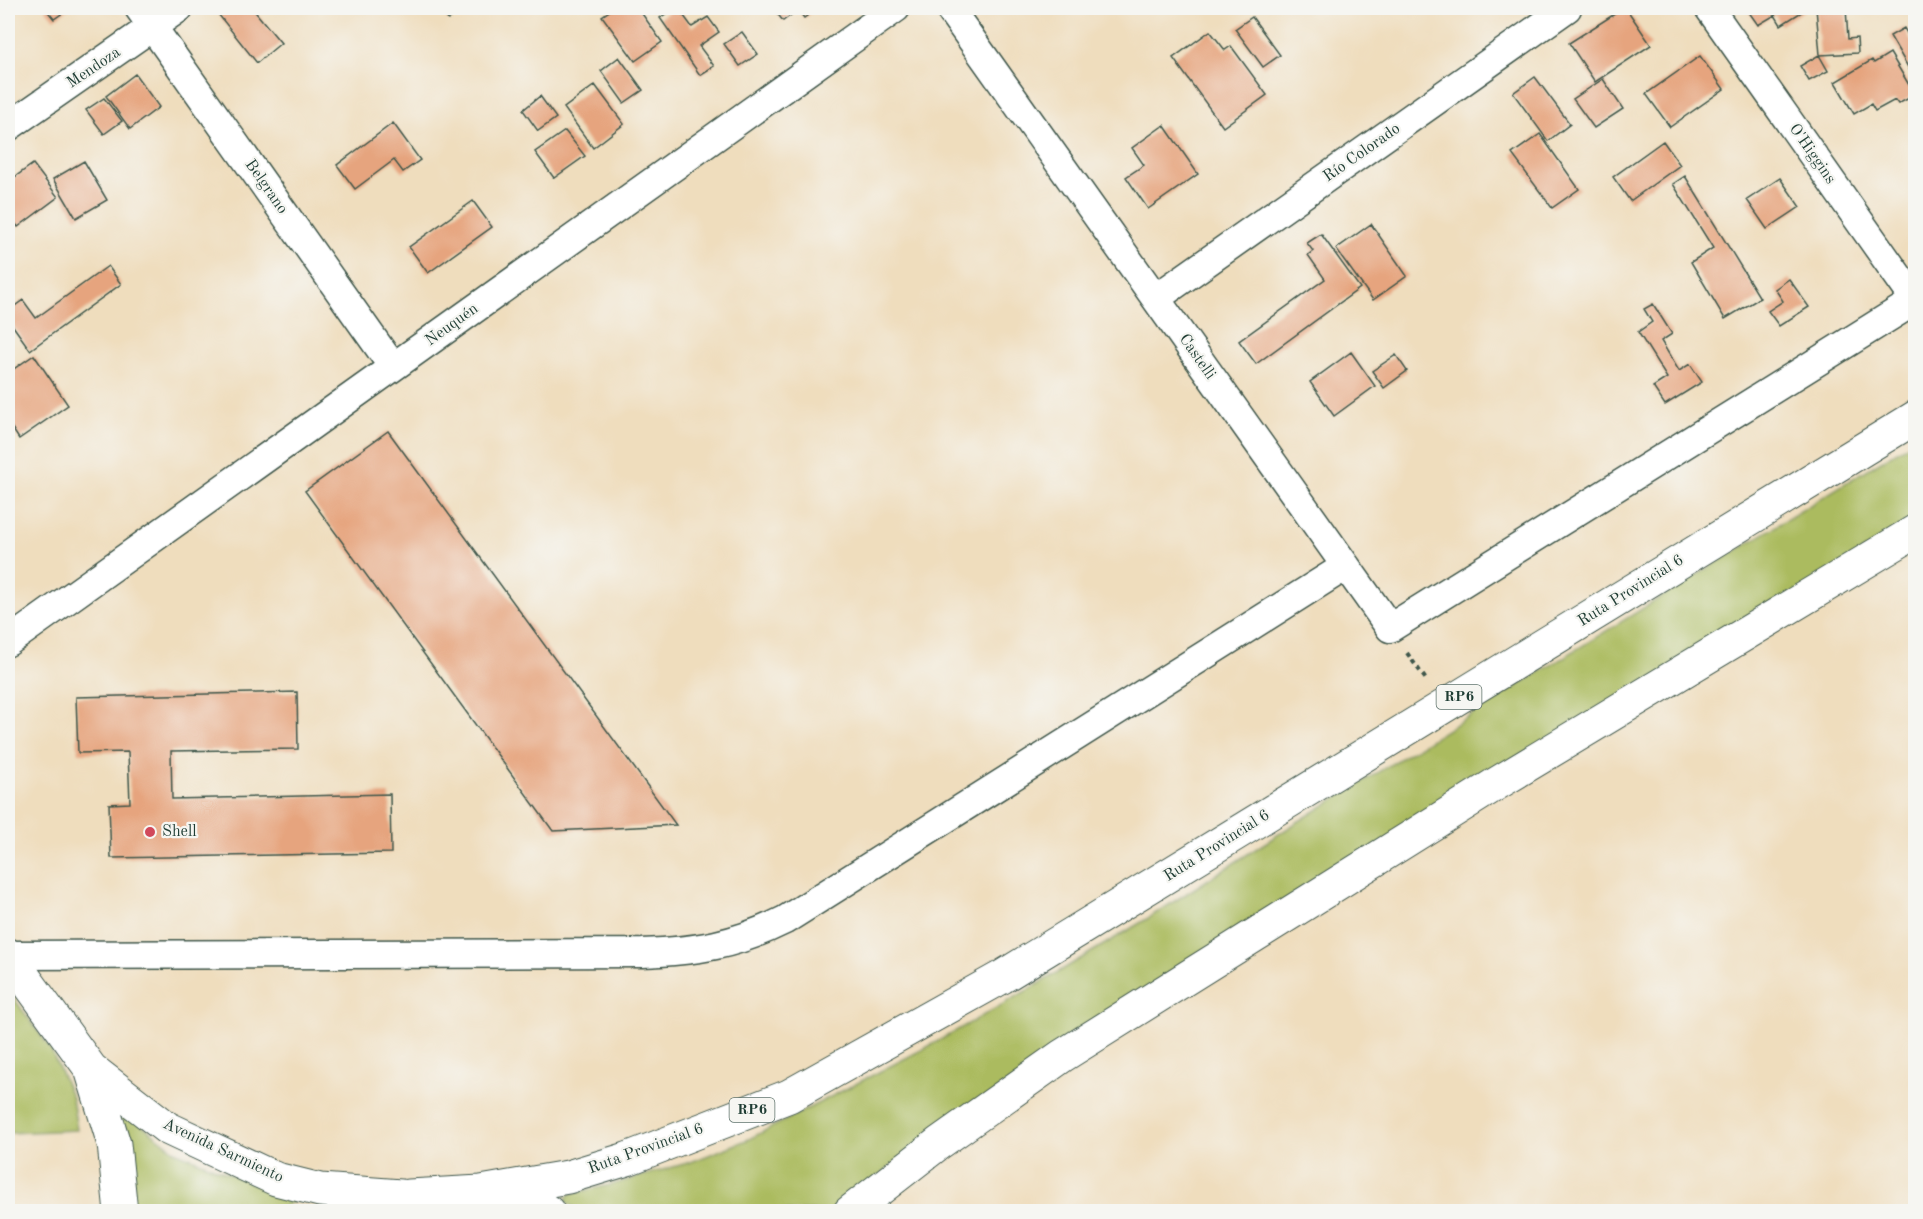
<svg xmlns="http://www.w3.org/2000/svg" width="1923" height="1219" font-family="'Old Standard TT',serif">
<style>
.green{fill:#abbb5e;stroke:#657c49;stroke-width:1.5}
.building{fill:#e6a47e}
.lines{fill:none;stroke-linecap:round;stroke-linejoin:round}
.minor-casing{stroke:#3e5549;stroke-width:31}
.secondary-casing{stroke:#3e5549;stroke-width:35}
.trunk-casing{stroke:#3e5549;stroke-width:35}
.path{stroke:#3e5549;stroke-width:4;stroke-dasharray:4.5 4.5;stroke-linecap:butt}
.minor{stroke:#fff;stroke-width:28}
.secondary{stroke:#fff;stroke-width:33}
.trunk{stroke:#fff;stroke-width:33}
.poi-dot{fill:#d1495b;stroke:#f6f6f2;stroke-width:2}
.labels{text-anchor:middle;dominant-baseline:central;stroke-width:4.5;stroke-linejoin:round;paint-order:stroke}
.shield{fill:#f6f6f2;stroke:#60746d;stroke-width:1.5}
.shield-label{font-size:15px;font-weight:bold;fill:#1f3d34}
.street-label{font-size:16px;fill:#1f3d34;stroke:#f6f6f2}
.poi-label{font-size:16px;fill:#1f3d34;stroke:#f6f6f2;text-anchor:start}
</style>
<rect width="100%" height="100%" fill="#f6f6f2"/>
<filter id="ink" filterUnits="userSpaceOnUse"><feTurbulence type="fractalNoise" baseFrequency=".0167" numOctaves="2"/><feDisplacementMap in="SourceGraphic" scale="12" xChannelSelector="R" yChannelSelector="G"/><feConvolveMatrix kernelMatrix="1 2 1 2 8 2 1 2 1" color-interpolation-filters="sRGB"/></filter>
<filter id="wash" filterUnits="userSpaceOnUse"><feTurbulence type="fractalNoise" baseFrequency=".008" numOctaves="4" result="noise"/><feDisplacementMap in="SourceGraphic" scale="24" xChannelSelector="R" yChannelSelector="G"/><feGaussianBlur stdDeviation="1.35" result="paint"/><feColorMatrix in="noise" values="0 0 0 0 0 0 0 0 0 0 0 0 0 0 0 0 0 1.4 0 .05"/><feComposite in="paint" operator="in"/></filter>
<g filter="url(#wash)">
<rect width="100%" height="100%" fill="#efddbd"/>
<path class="green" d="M1915,440V518L908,1153L832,1211H579L568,1203L566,1199L569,1194L610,1185L691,1162L749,1139L933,1044L1040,983L1150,917L1296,823Z
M8,990L50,1048L72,1098L77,1130L8,1133Z
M110,1100L177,1152L295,1201L276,1211H131Z"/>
<g id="blocks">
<path class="building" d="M45,8H70L54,19Z
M226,8H252L281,43L257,63L218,14Z
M440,8H461L462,9L448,20Z
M614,8H638L662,42L635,61L602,16Z
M674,8H678L692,27L708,17L719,32L699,46L714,66L700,75L660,18Z
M773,8H818L804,18L798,10L783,21Z
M1624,8H1626L1651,45L1595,82L1569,43Z
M1746,8H1808L1781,25L1775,15L1758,25Z
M1816,8H1846L1848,39L1857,38L1858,53L1820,55Z
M1252,17L1280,55L1263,67L1235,29Z
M1904,28L1916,49V81L1890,36Z
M1210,31L1225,50L1231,46L1267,95L1223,127L1173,58Z
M742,32L758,54L740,66L724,44Z
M1890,53L1915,95L1898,104L1895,100L1875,111L1871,104L1854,114L1835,82L1872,60L1874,63Z
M1819,55L1828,71L1809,81L1800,66Z
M1700,56L1724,89L1670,127L1646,94Z
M619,57L643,90L624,103L601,71Z
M135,74L159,107L130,129L106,96Z
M1535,77L1570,124L1548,141L1513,93Z
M1603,79L1623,109L1594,128L1573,99Z
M595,85L624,124L593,148L564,108Z
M540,96L556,118L538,131L523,110Z
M104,98L122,121L104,134L86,110Z
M393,123L420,160L403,172L394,160L355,189L337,165Z
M1164,125L1198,174L1148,209L1126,177L1144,165L1132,148Z
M565,131L585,156L554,178L535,152Z
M1540,134L1579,189L1552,208L1512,154Z
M1663,141L1680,165L1630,201L1613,177Z
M84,161L107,200L76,218L53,179Z
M33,164L58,197L18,227L8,213V182Z
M1685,176L1760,298L1725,319L1691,262L1713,248L1673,184Z
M1780,178L1800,207L1767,229L1747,200Z
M473,201L492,227L428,273L409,247Z
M1371,224L1407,276L1373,300L1336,249Z
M1321,234L1360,288L1256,364L1239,341L1325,279L1308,255L1313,251L1307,243Z
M108,266L121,284L30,350L8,319V311L23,300L36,318Z
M1789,279L1809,307L1779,326L1768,311L1783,301L1775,289Z
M1653,304L1672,334L1661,341L1679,371L1690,364L1702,382L1665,405L1653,387L1667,378L1638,332L1652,322L1644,309Z
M1351,352L1375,386L1334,416L1310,382Z
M34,355L68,405L19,439L8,422V373Z
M1396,355L1407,371L1384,388L1372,371Z
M388,431L676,825L553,831L305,491Z
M297,692L298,749L171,751L172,799L390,794L391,853L111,858L109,804L130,803L128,752L78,753L76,697Z"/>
</g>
</g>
<g filter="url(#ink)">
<use href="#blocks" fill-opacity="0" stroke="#3e5549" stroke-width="1.5"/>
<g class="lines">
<g class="minor-casing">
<path id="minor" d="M139,8L393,367
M949,8L1390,628L1916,300
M1709,8L1915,300
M8,127L179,8
M1156,298L1567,8
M8,642L896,8
M8,955L642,953C697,951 735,945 785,920L1346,566"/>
</g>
<g class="secondary-casing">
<path id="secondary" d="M8,955L91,1069L167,1128L276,1179L320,1190L401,1196
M91,1069L114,1144L121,1212"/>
</g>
<g class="trunk-casing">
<path id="trunk" d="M481,1192L568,1177L627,1159L789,1096L1002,977L1916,417
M347,1212L409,1196L481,1192L538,1206L548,1212
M850,1212L939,1143L1062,1056L1496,784L1916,531"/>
</g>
<path class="path" d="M1407,653L1427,681"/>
<use href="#minor" class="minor"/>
<use href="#secondary" class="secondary"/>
<use href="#trunk" class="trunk"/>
</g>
</g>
<circle class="poi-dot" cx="150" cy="832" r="6"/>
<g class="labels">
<g class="shield">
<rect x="1436.5" y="685" width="45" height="24" rx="4.5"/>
<rect x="729.5" y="1098" width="45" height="24" rx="4.5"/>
</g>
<g class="shield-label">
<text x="1459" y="697">RP6</text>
<text x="752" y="1110">RP6</text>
</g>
<g class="street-label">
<text transform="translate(94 68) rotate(-34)">Mendoza</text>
<text transform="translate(1362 153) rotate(-35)">Río Colorado</text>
<text transform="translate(1812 154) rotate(55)">O'Higgins</text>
<text transform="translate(266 187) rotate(55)">Belgrano</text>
<text transform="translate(452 325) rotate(-36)">Neuquén</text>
<text transform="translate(1197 357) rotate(55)">Castelli</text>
<text transform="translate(1631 591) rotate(-32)">Ruta Provincial 6</text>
<text transform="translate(1217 846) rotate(-32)">Ruta Provincial 6</text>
<text transform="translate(646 1149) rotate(-20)">Ruta Provincial 6</text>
<text transform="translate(223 1151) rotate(25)">Avenida Sarmiento</text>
</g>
<g class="poi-label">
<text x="162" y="832">Shell</text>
</g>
</g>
<rect width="1923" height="1219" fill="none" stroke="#f6f6f2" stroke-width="30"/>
</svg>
